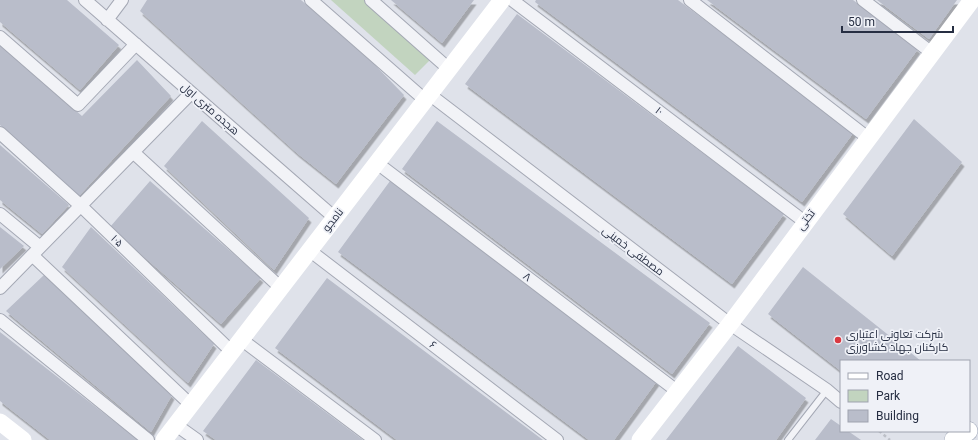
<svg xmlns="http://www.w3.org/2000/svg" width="978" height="440" font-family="Roboto,Cairo,sans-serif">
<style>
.green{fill:#c2d4bf}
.building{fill:#b9bdca;filter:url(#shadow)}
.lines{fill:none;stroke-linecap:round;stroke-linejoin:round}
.lane-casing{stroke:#a4a8b4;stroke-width:8}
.street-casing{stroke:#a4a8b4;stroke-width:14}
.primary-casing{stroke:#9da5b6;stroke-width:20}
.path{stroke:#bdc0c8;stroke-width:2.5;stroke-dasharray:3 3;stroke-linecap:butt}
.lane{stroke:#f2f3f7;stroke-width:6}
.street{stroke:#f2f3f7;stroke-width:12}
.secondary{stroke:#fff;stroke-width:17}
.primary{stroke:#fff;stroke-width:19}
.poi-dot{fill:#da3941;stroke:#eff1f7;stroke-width:1.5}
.labels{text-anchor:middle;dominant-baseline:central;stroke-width:3.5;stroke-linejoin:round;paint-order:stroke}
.street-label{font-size:11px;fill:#262e42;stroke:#eff1f7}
.poi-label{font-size:11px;fill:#262e42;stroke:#eff1f7;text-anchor:start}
</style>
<defs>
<filter id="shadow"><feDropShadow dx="2.5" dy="4.5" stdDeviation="0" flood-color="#0004"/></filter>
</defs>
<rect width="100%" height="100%" fill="#dfe2ea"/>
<path class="green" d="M331,0H364L431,59L415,75Z"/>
<path class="building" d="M0,0H67L119,45L80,90L0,22Z
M147,0H301L373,63L404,95L336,184L297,153L140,11Z
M391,0H474L442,43Z
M536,0H678L854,132L802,202L535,2Z
M707,0H853L918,49L866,119Z
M877,0H957L929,39Z
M517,14L784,214L732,284L465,84Z
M0,44L82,116L137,60L171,96L78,197L0,125Z
M914,119L962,162L892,256L843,214Z
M202,121L309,218L274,270L164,166Z
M437,121L710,323L672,374L402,169Z
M0,145L69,205L42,234L0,200Z
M150,181L261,278L221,324L110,227Z
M390,181L657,381L614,440H589L338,252Z
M0,227L24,246L0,269Z
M91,227L214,344L188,383L62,267Z
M803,267L921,361H841V371L768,314Z
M44,275L172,395L151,432L6,311Z
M327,278L543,440H397L275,348Z
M0,332L138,440H50L0,401Z
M738,346L806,398L776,440H666Z
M256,360L363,440H216L203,431Z
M831,419L841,426V431H848L861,440H815Z"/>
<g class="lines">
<g class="lane-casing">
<path id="lane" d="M788,440L827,390"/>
</g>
<g class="street-casing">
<path id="street" d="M85,0L335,218
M311,0L425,100
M371,0L449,69
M512,0L805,222
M690,0L868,138
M863,0L932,53
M107,20L122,0
M0,37L78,105L136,44
M429,94L730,324L827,390L841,402
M0,133L81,206L232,352
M133,152L281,288
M377,163L677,391
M0,214L40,247
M309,250L557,440
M32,255L191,405
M0,288L191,93
M0,320L148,440
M242,340L375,440
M176,425L197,440"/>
</g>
<g class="primary-casing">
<path id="primary" d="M954,440L968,431"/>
</g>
<path class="path" d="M879,431L890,440"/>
<use href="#lane" class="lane"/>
<use href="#street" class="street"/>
<path class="secondary" d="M0,422L23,440
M164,440L502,0
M640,440L730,324L972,0"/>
<use href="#primary" class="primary"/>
</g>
<circle class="poi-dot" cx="838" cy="340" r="4"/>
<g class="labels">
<g class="street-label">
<text transform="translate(210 109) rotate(41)">هجده متری اول</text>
<text transform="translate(659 111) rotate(37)">۱۰</text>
<text transform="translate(333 220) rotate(-52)">نامجو</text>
<text transform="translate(806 220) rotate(-53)">تختی</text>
<text transform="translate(117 241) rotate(44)">۱۰۵</text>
<text transform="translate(633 251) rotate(37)">مصطفی خمینی</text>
<text transform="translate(527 277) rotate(37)">۸</text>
<text transform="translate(433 345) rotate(37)">۶</text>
</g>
<g class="poi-label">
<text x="846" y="334">شرکت تعاونی اعتباری<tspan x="846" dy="13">کارکنان جهاد کشاورزی</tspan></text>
</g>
</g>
<rect x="840" y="360" width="130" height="72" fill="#eff1f7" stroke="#9fa3af"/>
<rect x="848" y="373" width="20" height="6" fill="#ffffff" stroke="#9fa3af"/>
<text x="876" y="380" font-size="12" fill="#262e42">Road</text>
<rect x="848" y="390" width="20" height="12" fill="#c2d4bf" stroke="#9fa3af"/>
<text x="876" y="400" font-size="12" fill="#262e42">Park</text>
<rect x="848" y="410" width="20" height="12" fill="#b9bdca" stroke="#9fa3af"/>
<text x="876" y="420" font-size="12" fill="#262e42">Building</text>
<path d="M842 26v6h111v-6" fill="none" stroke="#262e42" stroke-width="2"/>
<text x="848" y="26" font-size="12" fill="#262e42" stroke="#eff1f7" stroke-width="3" paint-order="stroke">50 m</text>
</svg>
